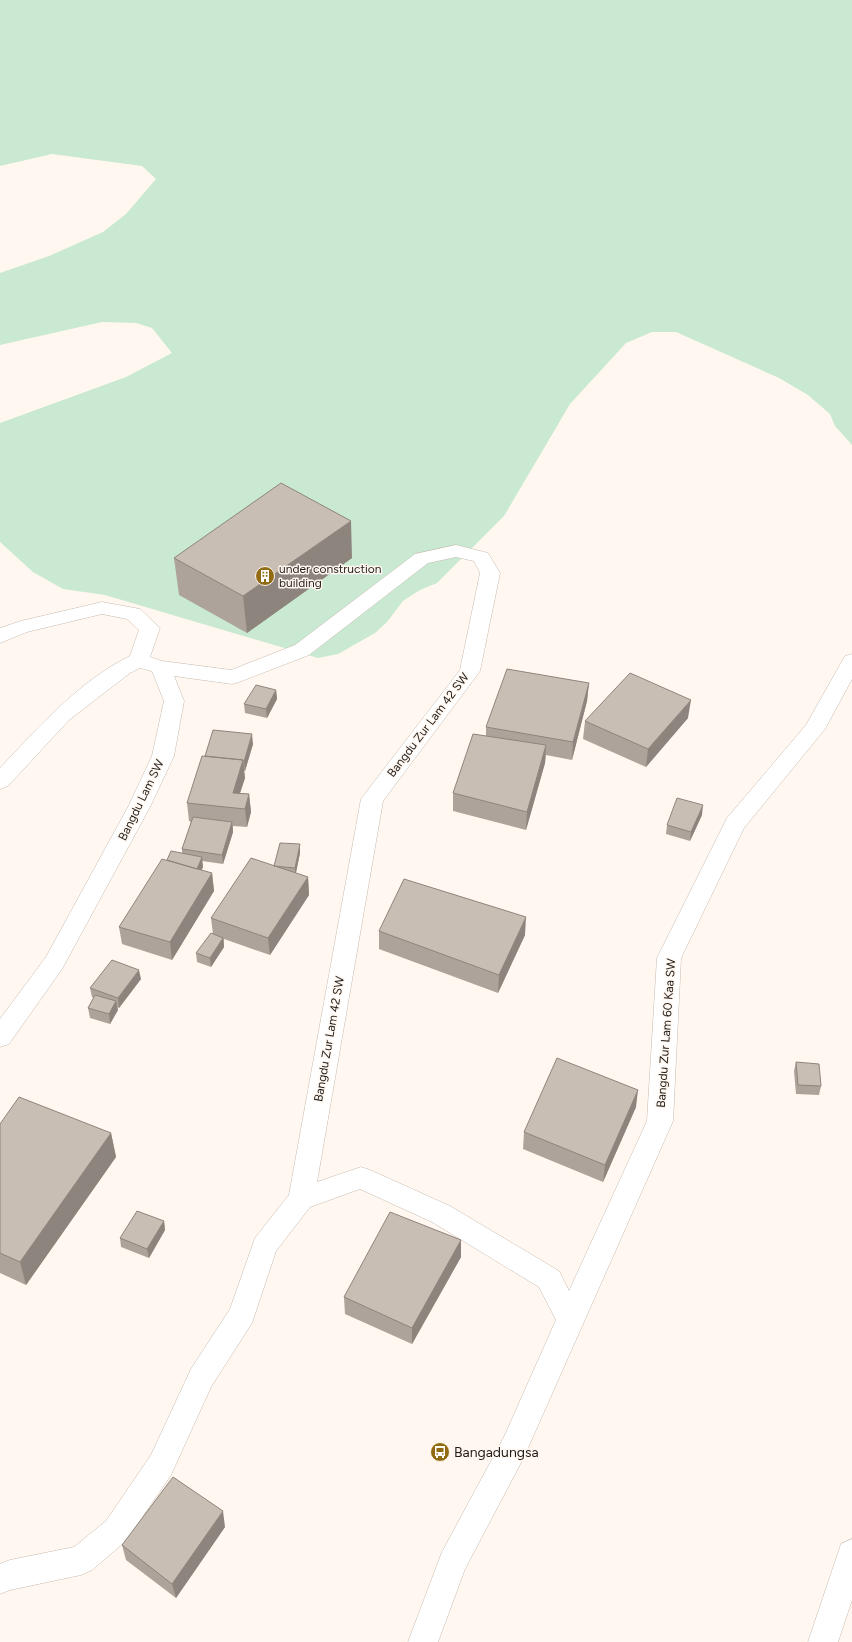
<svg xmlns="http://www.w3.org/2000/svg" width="852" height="1642" font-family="Figtree,sans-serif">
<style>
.green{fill:#c9e9d3}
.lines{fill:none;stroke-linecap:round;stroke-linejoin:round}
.street-casing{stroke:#c6bbb0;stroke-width:1}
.street{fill:#fff;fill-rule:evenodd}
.wall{fill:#ada39a}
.shaded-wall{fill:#8d857d}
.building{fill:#c9beb3;stroke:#8d857d}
.labels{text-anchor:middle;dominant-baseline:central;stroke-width:3;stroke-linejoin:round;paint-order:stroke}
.poi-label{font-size:12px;fill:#211d19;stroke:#fff7f0;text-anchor:start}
.street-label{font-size:12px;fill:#211d19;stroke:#fff7f0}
.near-poi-label{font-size:14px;fill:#211d19;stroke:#fff7f0;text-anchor:start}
</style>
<rect width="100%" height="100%" fill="#fff7f0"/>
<path class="green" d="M0,0H852V445L835,426L830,414L808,395L779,378L676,332H652L626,343L570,404L504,516L437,583L420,590L403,601L387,622L375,633L338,654L318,658L105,595L63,589L33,572L0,542V423L126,377L172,353L152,328L136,323L102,322L0,345V273L49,256L103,232L126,214L156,179L142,166L52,154L0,166Z"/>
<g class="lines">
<g class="street-casing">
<path id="street" d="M456,545L488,553L500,573L480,671L383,801L317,1182L361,1167L370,1170L450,1206L559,1271L569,1291L647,1121L657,958L727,818L806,725L845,656L852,654V679L825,729L744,828L681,958L673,1121L524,1457L465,1569L438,1642H408L442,1552L504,1437L556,1320L539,1287L432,1222L360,1189L310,1207L276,1251L252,1323L211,1387L171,1475L126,1541L92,1570L81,1575L10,1590L0,1594V1564L10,1560L74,1547L106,1521L151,1455L191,1369L230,1309L255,1238L289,1195L361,799L460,670L480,573L474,561L456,557L428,563L309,655L239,682L232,684L174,676L184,701L174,756L150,807L62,969L9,1044L0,1047V1019L46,957L128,807L152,756L164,701L152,671L140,668L130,673L69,720L8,786L0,789V768C39,727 79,681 130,656L139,630L127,619L102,614L27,632L0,643V628L21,621L102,602L140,609L160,628L150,657L162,661L231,670L295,645L415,554Z
M852,1539V1600L838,1642H808L841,1544Z"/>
</g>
<use href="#street" class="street"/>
</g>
<path class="wall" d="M174,558H352L247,633L179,595Z
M589,683L587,701L572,760L546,755L545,763L526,830L453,811V793L486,736V727Z
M276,690L277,699L267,718L245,713L244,704Z
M688,718L646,767L583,739L585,721Z
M253,744L245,771H244L245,778L240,793L249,794L251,812L247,827L233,826V832L223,864L202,861L203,867L201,870L212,873L214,891L172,960L122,944L119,927L167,860L182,853V849L191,822L189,821L187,803L205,756Z
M702,815L690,841L666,834L667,825Z
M300,844V853L296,873L308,877L309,895L270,955L224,939V947L211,967L197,962L196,953L213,934L211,918Z
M379,931L525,935L498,993L379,949Z
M141,979L119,1008L117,1007L118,1010L110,1024L90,1018L88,1008L94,998L92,997L90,988Z
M796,1062L821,1086L819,1095L796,1094L794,1071Z
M636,1107L603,1182L523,1149L524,1132Z
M0,1124L111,1133L116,1157L26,1285L0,1273Z
M164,1221L165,1230L149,1258L121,1247L120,1238Z
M461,1240V1257L412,1344L345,1314L344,1297Z
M225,1527L176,1598L126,1560L122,1545Z"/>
<path class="shaded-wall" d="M351,521L352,558L247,633L243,596Z
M589,683L587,701L572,760L573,742Z
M276,690L277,699L267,718L266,709Z
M691,700L688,718L646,767L648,749Z
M252,734L253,744L245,771L244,762Z
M546,745L545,763L526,830L527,812Z
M243,760L245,778L235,808L233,793Z
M249,794L251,812L247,827L245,809Z
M703,805L702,815L690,841L691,832Z
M232,822L233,832L223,864L222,855Z
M300,844V853L295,877V868Z
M202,857L203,867L197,882L196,872Z
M212,873L214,891L172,960L170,942Z
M308,877L309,895L270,955L268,938Z
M526,917L525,935L498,993L499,975Z
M223,938L224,947L211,967L210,958Z
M139,970L141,979L119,1008L118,998Z
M116,1001L118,1010L110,1024L109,1014Z
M638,1090L636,1107L603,1182L605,1165Z
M111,1133L116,1157L26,1285L20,1262Z
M164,1221L165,1230L149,1258L147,1249Z
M461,1240V1257L412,1344V1328Z
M223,1511L225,1527L176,1598L172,1584Z"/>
<path class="building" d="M281,483L351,521L243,596L174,558Z
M507,669L589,683L573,742L486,727Z
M630,673L691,700L648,749L585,721Z
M256,685L276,690L266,709L244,704Z
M213,730L252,734L244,762H243V760L205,756Z
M473,734L546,745L527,812L453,793Z
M202,756L243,760L233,793L249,794L245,809L187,803Z
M677,798L703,805L691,832L667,825Z
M193,817L232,822L222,855L182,849Z
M280,843L300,844L295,868L274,866Z
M171,851L202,857L197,869L167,860Z
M251,858L308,877L268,938L211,918Z
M162,859L212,873L170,942L119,927Z
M404,879L526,917L499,975L379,931Z
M211,933L223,938L210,958L196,953Z
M112,960L139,970L118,998L90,988Z
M95,995L116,1001L109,1014L88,1008Z
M557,1058L638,1090L605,1165L524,1132Z
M796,1062L819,1064L821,1086L798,1085Z
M19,1097L111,1133L20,1262L0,1253V1124Z
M137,1211L164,1221L147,1249L120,1238Z
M390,1212L461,1240L412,1328L344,1297Z
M173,1477L223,1511L172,1584L122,1545Z"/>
<defs>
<g id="building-disc" transform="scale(1)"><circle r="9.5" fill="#916b12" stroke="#fff7f0"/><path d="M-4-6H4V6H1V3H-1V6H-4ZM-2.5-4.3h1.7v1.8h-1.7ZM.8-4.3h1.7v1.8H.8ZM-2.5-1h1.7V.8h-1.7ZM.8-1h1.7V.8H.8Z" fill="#fff"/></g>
<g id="bus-disc" transform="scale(1)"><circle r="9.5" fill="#916b12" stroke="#fff7f0"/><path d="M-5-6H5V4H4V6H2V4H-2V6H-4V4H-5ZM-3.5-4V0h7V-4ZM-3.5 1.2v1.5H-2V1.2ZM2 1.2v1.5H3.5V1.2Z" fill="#fff"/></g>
</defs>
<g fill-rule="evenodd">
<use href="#building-disc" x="265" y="576"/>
<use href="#bus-disc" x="440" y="1452"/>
</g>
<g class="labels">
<g class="poi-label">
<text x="279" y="569">under construction<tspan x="279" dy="14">building</tspan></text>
</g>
<g class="street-label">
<text transform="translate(428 725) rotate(-53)">Bangdu Zur Lam 42 SW</text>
<text transform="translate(141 800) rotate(-64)">Bangdu Lam SW</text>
<text transform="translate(666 1033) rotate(-86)">Bangdu Zur Lam 60 Kaa SW</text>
<text transform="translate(329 1039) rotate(-80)">Bangdu Zur Lam 42 SW</text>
</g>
<g class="near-poi-label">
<text x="454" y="1452">Bangadungsa</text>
</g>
</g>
</svg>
